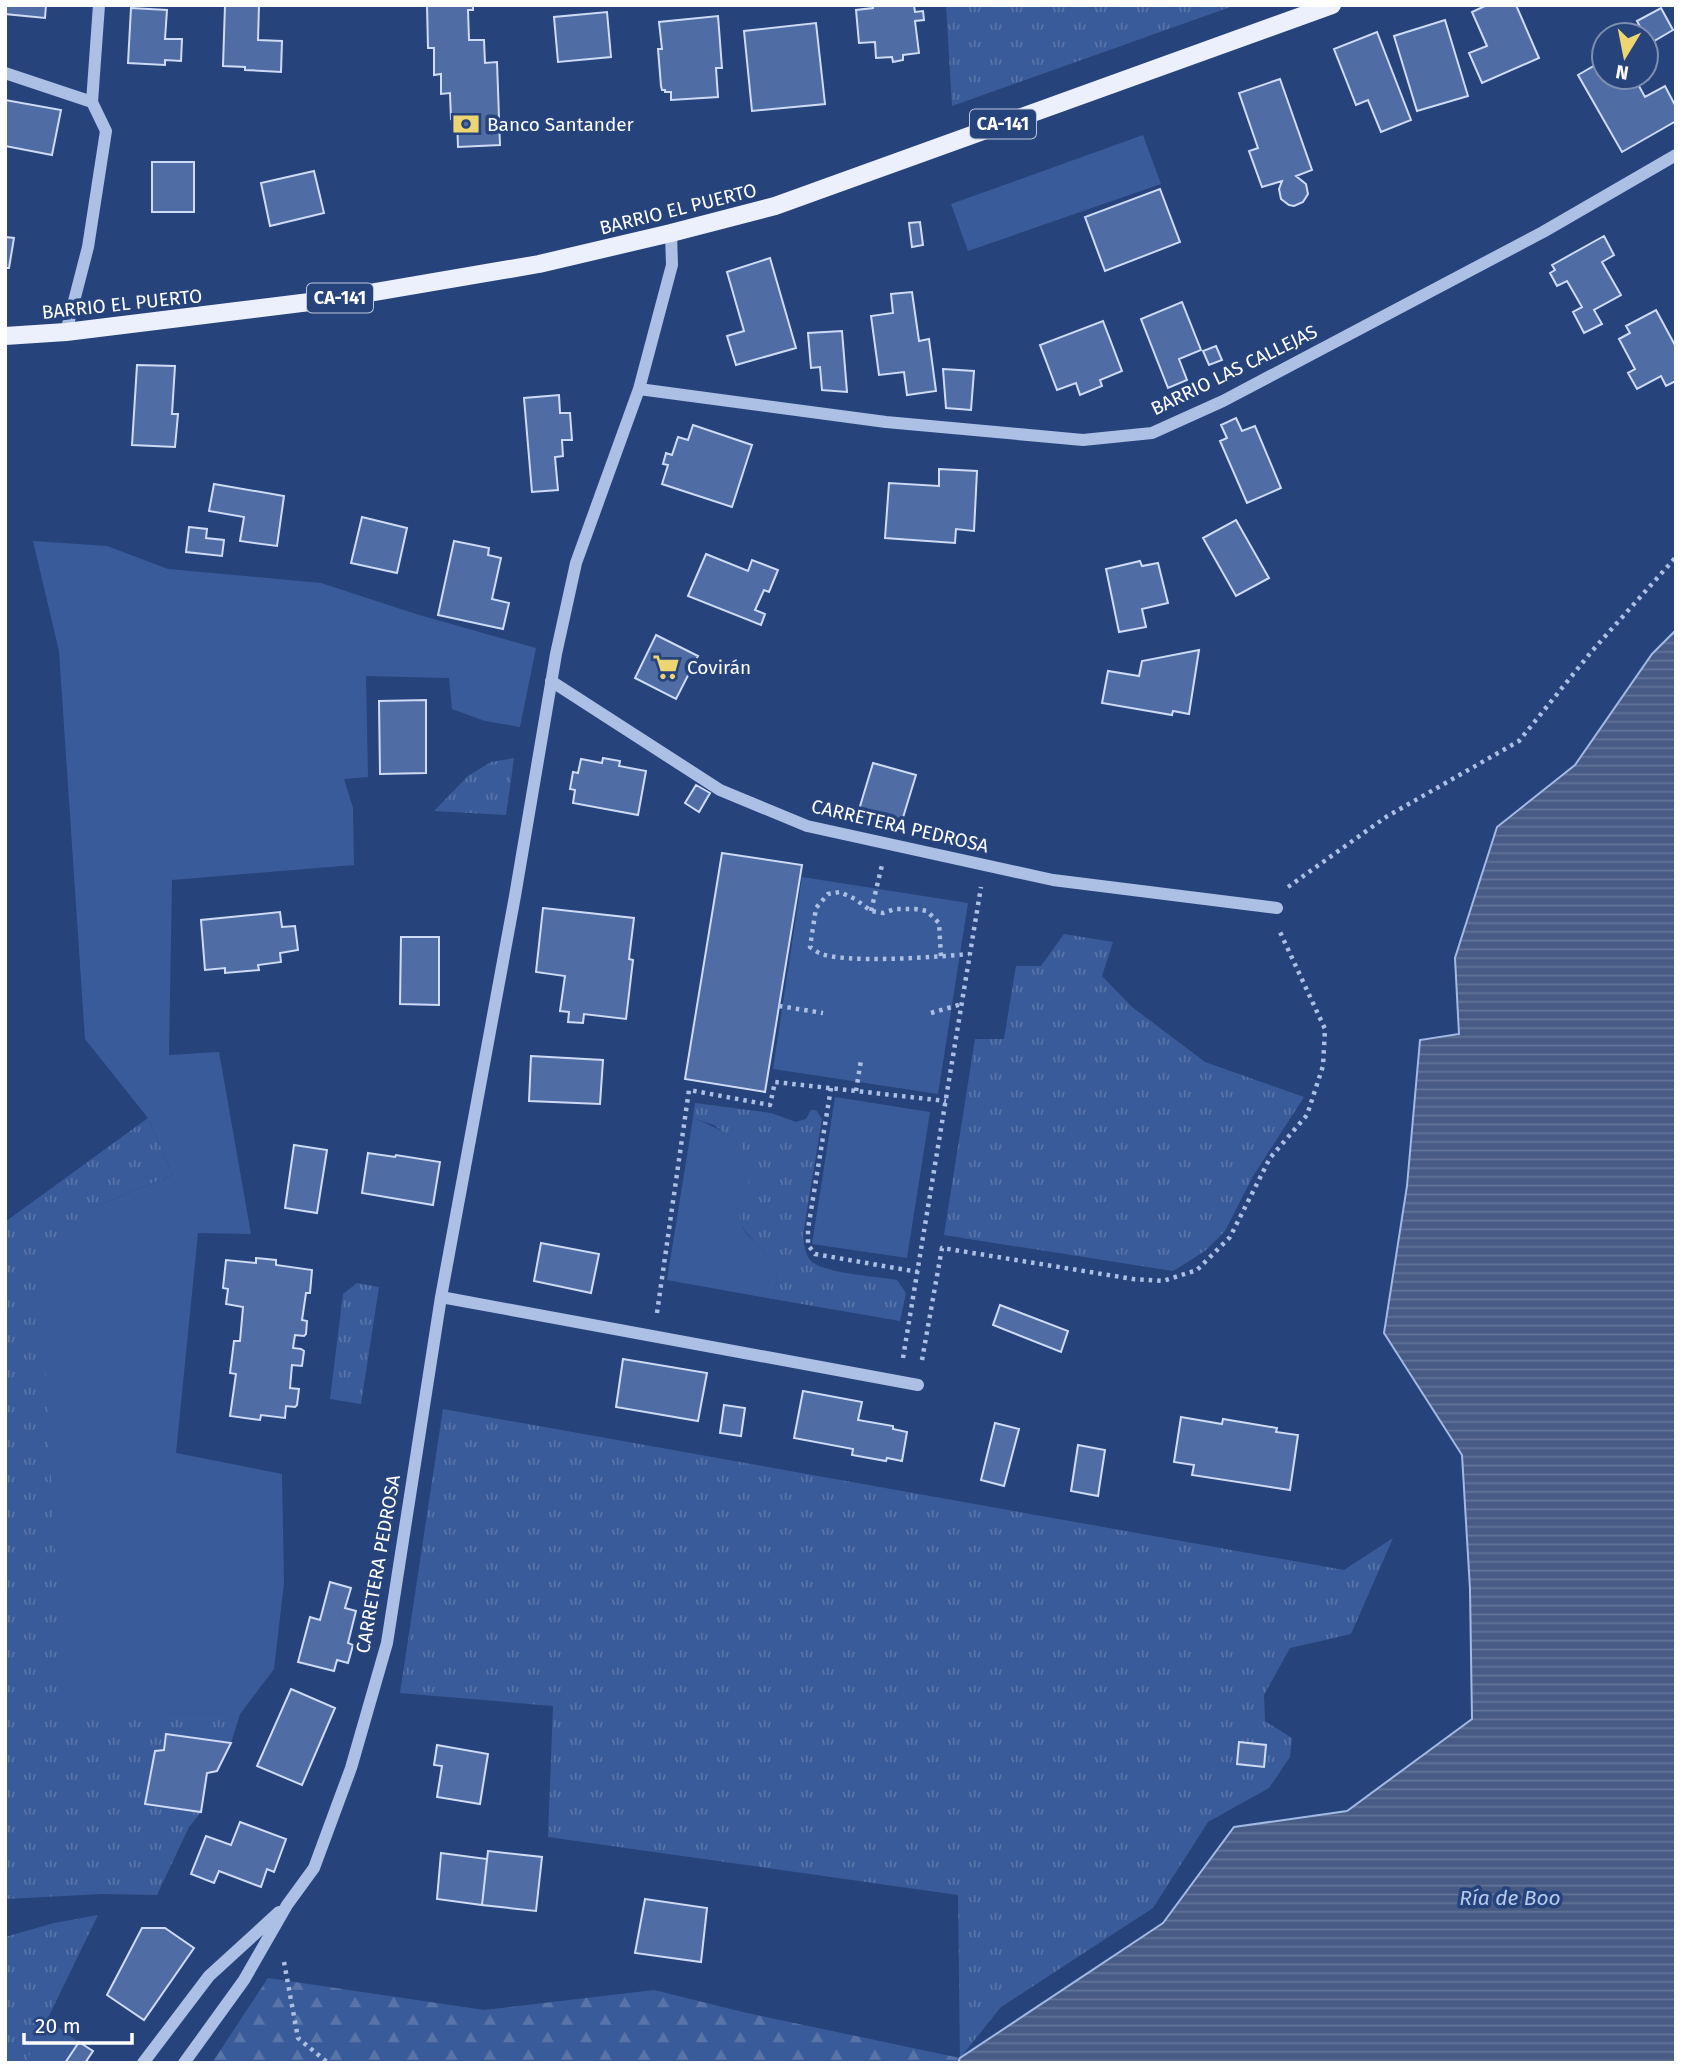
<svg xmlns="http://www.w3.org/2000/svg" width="1681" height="2068" font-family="'Fira Sans',sans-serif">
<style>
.grass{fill:url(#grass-tufts)}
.forest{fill:url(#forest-firs)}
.green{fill:#3a5b9a}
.water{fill:url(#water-rules);stroke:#a0b9e5;stroke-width:2}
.building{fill:#4f6ca5;stroke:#cedbf4;stroke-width:2}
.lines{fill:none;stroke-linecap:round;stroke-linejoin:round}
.path{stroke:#acbfe4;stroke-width:4.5;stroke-dasharray:3.5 5;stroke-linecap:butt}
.minor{stroke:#acbfe4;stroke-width:12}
.major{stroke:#ecf0fc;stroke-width:18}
.labels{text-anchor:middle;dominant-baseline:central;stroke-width:7;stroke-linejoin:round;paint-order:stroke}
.shield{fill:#27437c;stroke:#bec7d8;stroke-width:2}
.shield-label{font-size:18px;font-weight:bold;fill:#fff}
.poi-label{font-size:19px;fill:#fff;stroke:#27437c;text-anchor:start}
.street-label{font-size:19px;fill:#fff;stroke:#27437c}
.water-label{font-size:21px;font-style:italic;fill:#b7caec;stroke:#27437c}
</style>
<defs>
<pattern id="grass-tufts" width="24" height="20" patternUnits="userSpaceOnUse" patternTransform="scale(1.75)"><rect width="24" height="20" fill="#3a5b9a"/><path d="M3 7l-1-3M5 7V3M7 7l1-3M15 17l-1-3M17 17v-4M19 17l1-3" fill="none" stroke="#5874a9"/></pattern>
<pattern id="forest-firs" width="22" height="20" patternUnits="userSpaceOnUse" patternTransform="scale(1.75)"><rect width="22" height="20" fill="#3a5b9a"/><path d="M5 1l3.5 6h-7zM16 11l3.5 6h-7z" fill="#5874a9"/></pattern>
<pattern id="water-rules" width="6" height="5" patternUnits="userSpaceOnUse" patternTransform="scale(1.75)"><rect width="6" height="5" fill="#475b85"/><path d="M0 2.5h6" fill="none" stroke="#637497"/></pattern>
</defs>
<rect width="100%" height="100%" fill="#27437c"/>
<path class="grass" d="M946,5H1236L952,106Z
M514,758L506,815L434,811L468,776L491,762Z
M1064,934L1113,942L1102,976L1132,1007L1205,1062L1304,1097L1253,1176L1225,1231L1205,1251L1173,1271L944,1235L975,1039H1004L1016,966H1041Z
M695,1103L771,1113L796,1122L806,1119L811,1110H816L822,1119L803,1235C804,1243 805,1255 811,1261C822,1273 879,1277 897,1280L906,1293L900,1321L773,1299L778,1276C772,1267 768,1256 761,1248C749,1234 736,1228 739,1206C740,1196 747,1184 750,1175L738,1144L714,1125L693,1118Z
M148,1118L173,1175L94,1207L64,1712L240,1714L231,1743L166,1734L164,1750L155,1751L145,1804L201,1812L189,1827L157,1895L102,1894L5,1899V1222Z
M357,1283L379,1287L361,1404L330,1399L343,1294Z
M443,1409L1344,1570L1393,1538L1351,1634L1290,1648L1264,1695L1265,1721L1292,1738L1290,1757L1269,1788L1208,1822L1153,1908L1001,2007L960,2058L958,1895L548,1837L553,1706L400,1693Z
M98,1915L26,2063H5V1937L54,1923Z"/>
<path class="forest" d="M268,1978L484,2010L654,1990L747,2013L960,2058L958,2063H212Z"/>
<path class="green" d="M1143,135L1161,184L968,251L951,204Z
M33,541L107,546L168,569L321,583L416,614L536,648L520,727L485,721L452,709L449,678L366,676L368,777L344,779L353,808L354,865L172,880L169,1055L219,1052L251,1234L198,1233L176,1453L282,1474L284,1583L274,1669L240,1714L64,1713L40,1274L94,1207L173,1175L148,1118L85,1039L59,651Z
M802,877L968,903L938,1094L773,1069Z
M835,1097L930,1112L907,1258L812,1244Z
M693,1118C717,1127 755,1145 750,1176C747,1194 735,1203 741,1223C744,1235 754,1239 761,1248C768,1256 773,1267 778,1276L773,1299L667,1280Z
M47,2019L79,2042L65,2063H26Z"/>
<path class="water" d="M1676,630V2063H958L960,2058L1163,1923L1234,1827L1347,1811L1472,1719L1470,1589L1462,1455L1384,1333L1407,1186L1420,1040L1459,1034L1455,958L1497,827L1575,765L1652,654Z"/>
<path class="building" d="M5,5H46L45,18L5,14Z
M225,5H259L258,40L282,41L281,72L245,70V67L223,66Z
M427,5H473V10H468L469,40H484L485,63L497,62L500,145L458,147L457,118L451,119L450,93L441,94V74L434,75V48H428Z
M873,5H914L915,12L923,11L924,20L915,21L919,53L903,55V60L893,62L892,57L876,58L875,42L859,43L856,10L873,8Z
M1487,5H1516L1539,58L1482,83L1469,53L1487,46L1472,12Z
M131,8L167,10L165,39H182L181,61L165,60V65L128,63Z
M1661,8L1673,30L1649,44L1637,21Z
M607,12L611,57L558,62L554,17Z
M718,16L722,68H716L718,97L671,100V92H665V90H662L661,86L658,49H662L659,22Z
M1445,20L1468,96L1417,111L1394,36Z
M816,23L825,104L752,111L744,31Z
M1377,32L1411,120L1381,132L1368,100L1356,105L1334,49Z
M1604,60V77H1634L1645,97L1665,86L1676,107V121L1622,152L1578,75Z
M1280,79L1312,170L1296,176L1306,184L1308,194L1303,202L1294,206L1289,205L1281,199L1279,189L1282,181L1262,187L1249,151L1258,148L1239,93Z
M5,100L61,110L52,155L5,146Z
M152,162H194V212H152Z
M314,171L324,213L270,226L261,183Z
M1160,189L1180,242L1105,271L1085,217Z
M920,222L923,245L912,247L909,223Z
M1604,236L1614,255L1602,262L1621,295L1594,310L1602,324L1584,333L1573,312L1582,307L1567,281L1557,286L1550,273L1555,270L1552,265Z
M5,237L14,238L9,268H5Z
M770,258L796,348L736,365L727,336L744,331L727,272Z
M912,292L919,341L929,339L936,391L907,395L904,372L879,375L871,316L893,313L891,294Z
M1182,302L1201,350L1179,359L1187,380L1168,388L1141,319Z
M1656,310L1676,347V381L1666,386L1661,376L1637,389L1628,373L1635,369L1619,339L1630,333L1626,326Z
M1103,321L1122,371L1100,380L1102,386L1080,395L1076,383L1057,390L1040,345Z
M842,331L847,392L822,390L820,367L811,368L808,333Z
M1216,346L1222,360L1209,365L1203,351Z
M137,365L175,366L172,414H178L175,447L132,445Z
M943,369L974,371L971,410L946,408Z
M559,395L560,413H570L572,440H562L563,456L555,457L558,490L532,492L524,398Z
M1236,418L1242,431L1255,426L1281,488L1247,503L1220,441L1227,438L1221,425Z
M693,425L752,445L732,507L662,484L668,465L663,464L666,453L672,455L678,437L688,440Z
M939,469L977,471L974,531L956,529L955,543L885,538L889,483L939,486Z
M214,484L284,496L277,546L240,541L244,517L209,511Z
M362,517L407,528L397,573L351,563Z
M1236,520L1269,578L1236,596L1203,538Z
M189,527L207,529L206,538L224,540L222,556L186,552Z
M454,541L489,548L488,555L501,558L492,599L509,603L503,629L438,615Z
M706,554L748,571L752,560L778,570L769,592L764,590L755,610L765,614L761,625L688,596Z
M1140,561L1142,566L1158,563L1168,603L1142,609L1146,627L1119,632L1106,569Z
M656,635L698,656L676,699L635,678Z
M1199,650L1189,714L1173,711L1172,715L1102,703L1108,671L1139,676L1142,661Z
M426,700V773L380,774L379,701Z
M603,758L620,761L619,766L646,771L638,815L573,803L575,790L570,789L573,772L578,773L581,759L602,763Z
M873,763L916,775L901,824L858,813Z
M696,785L710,793L699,812L685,803Z
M722,853L802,865L765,1092L685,1079Z
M543,908L634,918L629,959L633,960L626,1019L584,1014L583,1023L568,1022L569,1012L560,1011L565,976L536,972Z
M280,912L282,927L295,926L298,950L280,953L281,962L258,965L259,970L225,973V968L205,970L201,920Z
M401,937H439V1005L400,1004Z
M531,1056L603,1060L600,1104L529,1101Z
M294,1145L327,1150L317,1213L285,1208Z
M368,1153L395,1157L396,1155L440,1162L433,1205L362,1193Z
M541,1243L599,1254L591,1293L534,1281Z
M256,1258L276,1260V1265L312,1270L310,1293H306L302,1320L307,1321L306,1334L304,1336L295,1335L293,1348L301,1349L304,1351L302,1366L292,1365L290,1388L299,1389L297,1405L295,1407L286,1406L285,1418L261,1415L260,1420L230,1416L236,1374L230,1373L234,1341H240L243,1307L226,1304L228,1289L223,1288L226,1260L256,1263Z
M1000,1305L1068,1331L1061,1352L993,1325Z
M623,1359L707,1373L698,1421L616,1407Z
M803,1391L862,1402L858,1420L893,1426V1429L907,1432L902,1461L887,1458L886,1461L852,1455L853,1449L794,1438Z
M724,1405L745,1408L741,1436L720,1433Z
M1181,1417L1222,1424L1223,1419L1277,1428L1276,1432L1298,1435L1290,1490L1192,1475L1194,1465L1174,1462Z
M995,1423L1019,1429L1004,1486L981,1480Z
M1078,1445L1105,1450L1098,1496L1071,1491Z
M330,1582L351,1588L345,1608L356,1611L348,1643L353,1645L348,1663L337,1660L334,1671L298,1662L310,1617L320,1620Z
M291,1689L335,1708L302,1785L257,1766Z
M166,1734L231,1743L217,1771L207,1773L201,1812L145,1804L155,1751L164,1750Z
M1239,1742L1266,1745L1264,1767L1237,1764Z
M437,1745L488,1754L480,1804L437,1797L442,1766L434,1765Z
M240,1822L286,1839L274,1872L267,1869L261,1887L219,1871L214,1883L191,1874L206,1836L231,1845Z
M488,1851L542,1857L536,1911L482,1905Z
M441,1853L487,1859L482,1905L437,1899Z
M645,1899L707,1908L701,1962L635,1953Z
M142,1928H165L194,1948L144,2020L107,1995Z
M79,2042L93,2051L85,2063H65Z"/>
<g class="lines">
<path class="path" d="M1288,887L1386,817L1519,741L1592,651L1676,557
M871,911L882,865
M941,956L939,923L927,911L915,909H895L883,913L871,911L855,899L840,892L828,894L816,908L810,947C813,949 816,951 819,953C843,964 939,957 969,954
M779,1006L823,1013
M931,1013L962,1004
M831,1088L808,1229V1245L815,1254L918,1272
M856,1091L861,1060
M657,1313L689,1090L770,1105L775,1082L946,1101
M903,1358L981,887
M922,1360L942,1248L1133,1279L1163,1281L1197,1270L1230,1237L1270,1158L1307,1115L1323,1066L1325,1029L1280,932
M284,1962L298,2038L328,2063"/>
<path class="minor" d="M5,73L92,102L106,131L88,247L66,332
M92,102L99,5
M639,389L886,422L1083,440L1152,433L1223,401L1543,232L1676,155
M551,681L720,790L807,826L1053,880L1277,908
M441,1297L918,1385
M143,2063L209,1976L279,1912
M184,2063L244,1980L287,1905L314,1868L351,1768L387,1643L441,1297L515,896L556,654L576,563L639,389L672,265L671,233"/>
<path class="major" d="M5,336L66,332L334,299L539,264L671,233L775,206L1332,5"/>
</g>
<defs>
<g id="bank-bare" transform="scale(2.1)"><path d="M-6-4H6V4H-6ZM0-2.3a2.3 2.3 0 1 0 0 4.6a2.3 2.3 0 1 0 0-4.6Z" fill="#edd672" stroke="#27437c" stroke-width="2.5" paint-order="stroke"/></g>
<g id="supermarket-bare" transform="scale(2.1)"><path d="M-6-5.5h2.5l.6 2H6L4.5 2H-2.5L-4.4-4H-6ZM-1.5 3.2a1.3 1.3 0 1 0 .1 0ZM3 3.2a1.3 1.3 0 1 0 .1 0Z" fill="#edd672" stroke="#27437c" stroke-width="2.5" paint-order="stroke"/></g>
</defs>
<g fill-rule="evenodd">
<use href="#bank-bare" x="466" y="124"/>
<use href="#supermarket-bare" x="666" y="667"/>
</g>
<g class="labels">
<g class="shield">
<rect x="970" y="109.5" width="66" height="29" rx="5"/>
<rect x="307" y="283.5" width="66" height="29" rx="5"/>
</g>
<g class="shield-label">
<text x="1003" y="124">CA-141</text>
<text x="340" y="298">CA-141</text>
</g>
<g class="poi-label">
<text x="487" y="124">Banco Santander</text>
<text x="687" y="667">Covirán</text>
</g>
<g class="street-label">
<text transform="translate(678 209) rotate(-14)">BARRIO EL PUERTO</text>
<text transform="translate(122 304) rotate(-6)">BARRIO EL PUERTO</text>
<text transform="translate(1234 370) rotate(-26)">BARRIO LAS CALLEJAS</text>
<text transform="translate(900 826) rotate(13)">CARRETERA PEDROSA</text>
<text transform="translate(378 1564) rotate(-80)">CARRETERA PEDROSA</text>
</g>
<g class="water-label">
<text x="1510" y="1898">Ría de Boo</text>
</g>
</g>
<rect width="1681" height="2068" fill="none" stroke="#ffffff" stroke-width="14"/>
<g transform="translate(1625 56) rotate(190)"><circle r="33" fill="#27437c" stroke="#7d8eb0" stroke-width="2"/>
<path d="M0-5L12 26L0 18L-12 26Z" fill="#edd672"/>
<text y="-10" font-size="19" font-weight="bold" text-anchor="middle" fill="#ffffff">N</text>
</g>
<path d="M24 2033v10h108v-10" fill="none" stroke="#ffffff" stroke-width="3.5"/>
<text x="35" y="2033" font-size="21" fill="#ffffff" stroke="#27437c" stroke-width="5" paint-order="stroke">20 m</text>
</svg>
